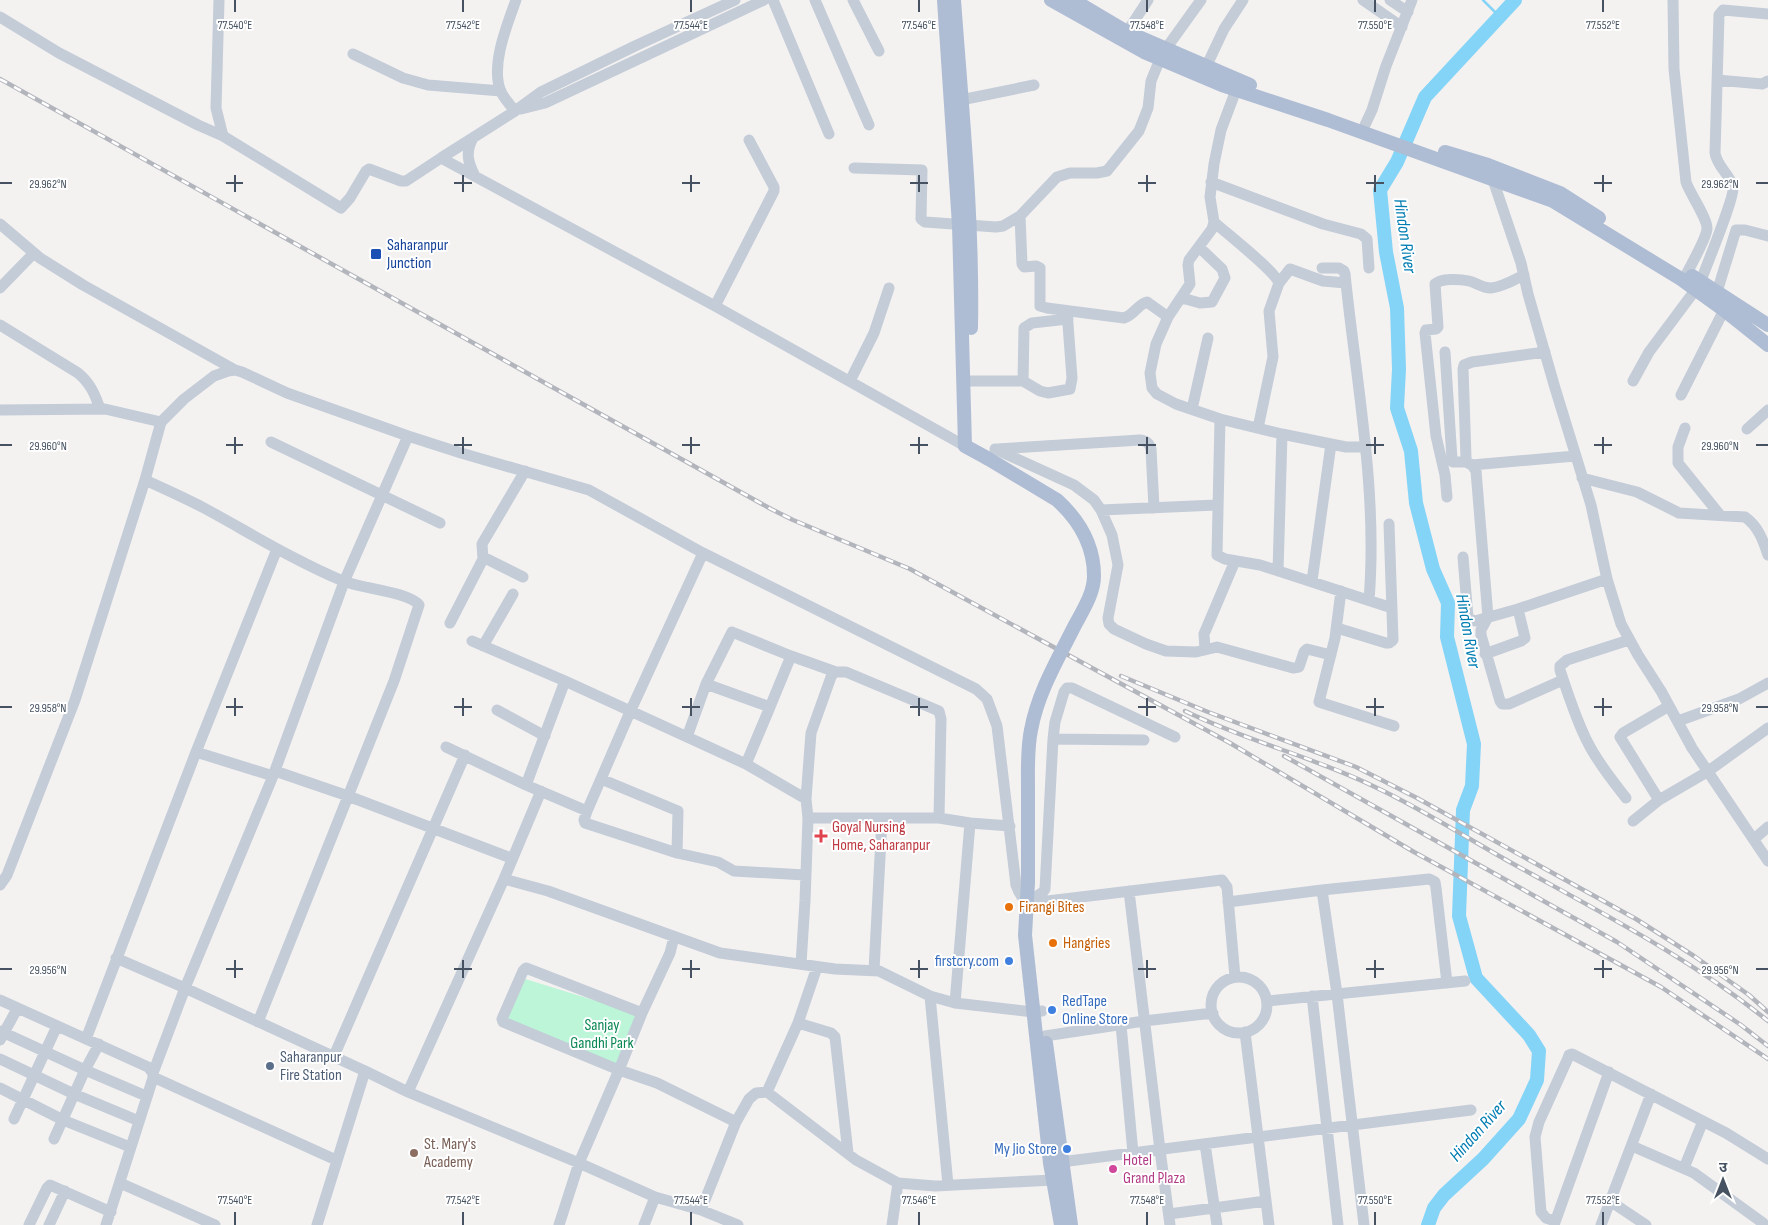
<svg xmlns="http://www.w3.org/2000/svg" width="1768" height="1225" font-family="'Sofia Sans Condensed','Noto Sans Devanagari',sans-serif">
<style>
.green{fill:#bcf5d7}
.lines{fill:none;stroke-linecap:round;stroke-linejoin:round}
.stream{stroke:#84d4f7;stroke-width:2.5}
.river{stroke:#84d4f7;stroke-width:14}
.minor{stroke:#c3ccd7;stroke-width:11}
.major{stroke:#aebdd3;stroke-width:14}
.rail-casing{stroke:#b2b5bc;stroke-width:4.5}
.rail{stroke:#fff;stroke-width:2.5;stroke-dasharray:8;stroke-linecap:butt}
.major-bridge{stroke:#aebdd3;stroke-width:14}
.ticks{fill:none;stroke:#465261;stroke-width:2}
.transit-dot{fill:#1a4fb4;stroke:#fff;stroke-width:2}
.health-dot{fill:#e0444e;stroke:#fff;stroke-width:2}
.food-dot{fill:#e8710a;stroke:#fff;stroke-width:2}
.shop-dot{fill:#3f7fe0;stroke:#fff;stroke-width:2}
.service-dot{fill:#5c6f8a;stroke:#fff;stroke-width:2}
.education-dot{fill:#8d6e63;stroke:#fff;stroke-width:2}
.hotel-dot{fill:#d1479c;stroke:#fff;stroke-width:2}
.labels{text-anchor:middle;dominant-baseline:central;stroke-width:4;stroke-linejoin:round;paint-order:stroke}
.transit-label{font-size:16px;fill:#164399;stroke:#fff;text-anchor:start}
.health-label{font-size:16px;fill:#be3a42;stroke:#fff;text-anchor:start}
.food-label{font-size:16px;fill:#c56008;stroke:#fff;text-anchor:start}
.shop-label{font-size:16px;fill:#366cbe;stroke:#fff;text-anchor:end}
.park-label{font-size:16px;fill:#0c8754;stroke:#fff}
.service-label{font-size:16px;fill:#4e5e75;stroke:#fff;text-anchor:start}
.education-label{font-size:16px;fill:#785e54;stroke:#fff;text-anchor:start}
.hotel-label{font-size:16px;fill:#b23c85;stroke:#fff;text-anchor:start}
.water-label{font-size:18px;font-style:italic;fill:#017db2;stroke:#fff}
.ticks-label{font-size:12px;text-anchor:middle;fill:#465261;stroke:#fff;stroke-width:4;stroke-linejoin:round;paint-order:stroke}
</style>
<rect width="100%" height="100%" fill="#f4f1f1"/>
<path class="green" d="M522,978L642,1015L621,1076L505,1022Z"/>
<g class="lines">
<path class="stream" d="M1483,0L1500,17"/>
<path class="river" d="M1428,1225L1434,1208L1444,1195L1483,1159L1519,1119L1537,1080L1539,1051L1529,1035L1476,978L1459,916L1463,810L1472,786L1474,744L1447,637L1448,603L1433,569L1416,503L1411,451L1397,408L1399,369L1397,308L1386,252L1380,190L1397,162L1425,97L1515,0"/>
<path class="minor" d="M219,0L216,108L223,136L341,208L350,198L366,171L369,169L401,181H406L441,158
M735,0L635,46L541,92L515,111L441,158L715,306L965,446
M773,0L829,134
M815,0L869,125
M853,0L879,51
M1363,0L1402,27
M1390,0L1408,12
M1673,0L1674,69L1686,182C1690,194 1708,219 1707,229C1706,239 1692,263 1687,273
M0,17L59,53L198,125L223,136
M1127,32L1148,0
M353,54L403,78L428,85L501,91
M1206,67L1224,29L1243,0
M1717,80L1762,84L1768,81
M1236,90L1221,130L1214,164L1210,197L1214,222L1212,229L1189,260L1188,265L1190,284L1168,317L1156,344L1150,373L1152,388L1157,394L1176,404L1220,419L1282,434L1331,444L1312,581
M961,100L1034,85
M521,109L545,103L764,0
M515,111C510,105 504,98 501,92C490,66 507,25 516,0
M1365,125L1372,110L1386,66L1412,0
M473,138C465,152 468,163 475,176
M854,168L922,170L921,219L925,222L996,227L1003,226L1020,216L1057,177L1070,173H1097L1107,171L1139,131L1148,108L1151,81L1160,59L1165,50L1201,0
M1491,174L1521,263L1528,294L1555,388L1591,505L1607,579L1621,624L1638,655L1661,691L1692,748L1768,861
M1211,182L1323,224L1361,234L1367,239L1369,268
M1020,216L1022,264L1024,267L1036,266L1040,268V306L1047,308L1124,318C1134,315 1137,305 1147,302L1168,317
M1214,222C1226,233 1275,271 1279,283L1269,311L1273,357L1258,428
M0,224L40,258L83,285L235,370
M1322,268H1339L1344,271L1345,274C1356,382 1378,491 1369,600
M1701,281C1706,266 1735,197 1733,187C1730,174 1717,167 1715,153L1719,15L1723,10L1768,14
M1279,283L1290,269L1323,281L1346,283
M0,288L34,253
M1717,292L1736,230H1745L1768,236
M1182,298L1200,303L1212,302L1225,278L1222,269L1199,247
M715,306L774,191V187L749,140
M0,325L78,373C90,383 95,394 100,409
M1445,352L1452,459L1453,462H1466
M1545,352L1472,362L1464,365L1463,369L1466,458V462L1472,465L1476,471L1488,617L1481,630V635L1500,701L1502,704H1509L1563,680
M850,381L874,333L889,288
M970,381H1023L1040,391L1048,393L1070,389L1072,378L1067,311
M1023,381L1024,328L1032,323L1068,319
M1633,381L1649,352L1696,289
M1681,395L1724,310
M1192,409L1208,338
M0,410L105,409L161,422
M1220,419L1217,555L1225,559L1260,565L1392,608
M1685,428L1678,447V463L1720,515
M1747,429L1768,410
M271,442L440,523
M1331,444L1346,447H1366
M995,449L1074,485L1094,500L1101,510L1112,535L1118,565L1108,618L1109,624L1114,629L1146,644L1166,651L1196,652L1217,647L1293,668L1299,667L1304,652L1307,649L1331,655
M997,449L1140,440C1147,441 1149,443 1151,449L1154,508
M1472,465L1575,456
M1582,478L1637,492L1679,513L1745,517C1758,526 1763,540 1768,555
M145,480C165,489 185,498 204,508C250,533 295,561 343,581C359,588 410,592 419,605L394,681L258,1022
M1447,497L1445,475L1436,436L1425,333L1426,330L1436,329L1438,327L1435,284C1441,278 1460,279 1469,281C1477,283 1482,288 1491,288C1502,287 1514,280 1524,275
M1101,510L1217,505
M483,557L523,577
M1463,557L1468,618L1475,621L1518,609L1607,579
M1278,571L1282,434
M1341,591L1335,638L1319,702L1394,726
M450,623L483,559L482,544L525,471
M1337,628L1386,643H1389L1393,640L1389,524
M472,641L565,681L746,764L806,799
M483,646L513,594
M1205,649L1204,634L1235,561
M1485,654L1521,641L1525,638L1518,609
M706,684L732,632L791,656L836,672
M770,707L791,656
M497,710L545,736
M1678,721L1739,699L1768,683
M687,737L706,684L770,707L746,764
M1053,739L1144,740
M446,747L526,785L587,811
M196,752L273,776
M275,771L348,796L511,858
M601,779L678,811L677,853L585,823L584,820L587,811L630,712L703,553
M526,785L565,681
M1626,798C1612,780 1598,763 1588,743C1576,720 1568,694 1560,670V666L1567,660L1629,640
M1659,800L1620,737L1623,733L1669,706
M808,818H939
M1633,821L1659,800L1707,772L1768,728
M1754,839L1768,827
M677,853L718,862L734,871L805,875
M504,879L541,791
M0,885L7,875L75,700L145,480L161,422L184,399L214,376L228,371L235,370L242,372L287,393L408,436L461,453L589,490L703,553L976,689L987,699L997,726L1016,885L1019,892L1026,903
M1322,890L1337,994L1364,1225
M1129,891L1160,1150L1170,1225
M1228,902L1322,890L1429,879L1435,882L1436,888L1447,983
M1026,903L1043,892L1045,889L1053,739L1055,722L1064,692L1067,688H1072L1175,737
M1031,903L1222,880L1227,887L1235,977
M116,958L185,988L273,776L344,582L408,436
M801,964L805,901L808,818L806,799L811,733L831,677L834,672H846L939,711L941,719L939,818L970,823L1010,826
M874,970L882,819
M1211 1005a28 28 0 1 1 56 0a28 28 0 1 1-56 0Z
M930,996L955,1003L970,823
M1312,996L1338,1225
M0,1000L148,1067L153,1073V1078L106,1225
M1267,1001L1465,981
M955,1003L1033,1012L1042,1011
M642,1013L526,968L523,971L502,1019L503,1022L619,1070L657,1083L736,1122
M798,1023L831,1033L835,1037L848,1153
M1121,1025L1133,1153
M0,1031L85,1070L146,1096
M1245,1032L1269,1225
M1045,1036L1144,1021L1213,1013
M86,1039L196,752L277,549
M0,1040L17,1009
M334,1056L465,755
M0,1059L74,1094L139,1121
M365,1071L408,1092L579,1163L655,1197L701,1210L736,1122L749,1099L756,1093L767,1092L856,1160L898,1183L935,1186L1053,1180
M153,1073L185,988L365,1071L317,1225
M153,1077L336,1160
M0,1088L63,1120L130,1147
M408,1092L504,879L548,891L720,953L835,969L879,971L930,996L948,1185
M767,1092L798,1023L817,967
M14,1119L57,1026
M54,1139L85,1070L99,1044
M1205,1144L1217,1225
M1632,1146L1694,1173L1763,1223
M1061,1162L1471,1110
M1684,1168L1703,1121
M120,1183L215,1225
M1610,1201L1646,1225
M701,1210L738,1225
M1169,1214L1266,1201
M1555,1221L1546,1218L1541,1212L1535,1137L1539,1122L1568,1058L1569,1055L1572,1054L1726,1133L1768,1159
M29,1225L47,1188L50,1185L111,1212
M49,1225L65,1191
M559,1225L579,1163L619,1070L642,1013L670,953L674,937
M644,1225L655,1197
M892,1225L898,1183
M1554,1225L1609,1072
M1601,1225L1651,1094"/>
<path class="major" d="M944,0L959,225L965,446L987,458
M954,0C962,109 973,219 971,328
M1051,0L1144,52L1222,85L1328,120L1553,201L1681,279L1724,310L1768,345
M1073,0L1127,32L1250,85
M1445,152L1488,165L1560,193L1599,218
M1692,276L1768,325
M1028,882L1025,935L1050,1163L1061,1225
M1046,1043L1071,1225"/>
<g class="rail-casing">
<path id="rail" d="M0,79L771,509L793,520L910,569L1230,743L1414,852L1661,987L1768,1059
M1121,676L1208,712L1356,767L1417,798L1636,919L1694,956L1749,995L1768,1012
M1185,711C1246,741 1314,757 1375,787C1424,810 1470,840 1517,866C1604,914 1691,959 1768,1021
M1284,756L1617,942L1741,1025L1768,1046"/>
</g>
<use href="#rail" class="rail"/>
<path class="major-bridge" d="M987,458L1057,500C1079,520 1094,544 1094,576C1094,593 1083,610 1075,625C1058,659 1038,692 1031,730C1027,749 1028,770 1028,790C1028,821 1028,851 1028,882"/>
</g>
<path class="ticks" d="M235,0V12M463,0V12M691,0V12M919,0V12M1147,0V12M1375,0V12M1603,0V12M235,175V192M463,175V192M691,175V192M919,175V192M1147,175V192M1375,175V192M1603,175V192M0,183H12M226,183H243M454,183H472M682,183H700M910,183H928M1138,183H1156M1366,183H1384M1594,183H1612M1756,183H1768M235,437V454M463,437V454M691,437V454M919,437V454M1147,437V454M1375,437V454M1603,437V454M0,445H12M226,445H243M454,445H472M682,445H700M910,445H928M1138,445H1156M1366,445H1384M1594,445H1612M1756,445H1768M235,698V716M463,698V716M691,698V716M919,698V716M1147,698V716M1375,698V716M1603,698V716M0,707H12M226,707H243M454,707H472M682,707H700M910,707H928M1138,707H1156M1366,707H1384M1594,707H1612M1756,707H1768M235,960V978M463,960V978M691,960V978M919,960V978M1147,960V978M1375,960V978M1603,960V978M0,969H12M226,969H243M454,969H472M682,969H700M910,969H928M1138,969H1156M1366,969H1384M1594,969H1612M1756,969H1768M235,1212V1225M463,1212V1225M691,1212V1225M919,1212V1225M1147,1212V1225M1375,1212V1225M1603,1212V1225"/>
<rect class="transit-dot" x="370" y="248" width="12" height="12" rx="2.5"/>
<path class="health-dot" d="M818.5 828.5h5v5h5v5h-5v5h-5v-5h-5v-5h5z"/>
<g class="food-dot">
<circle cx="1009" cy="907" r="5"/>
<circle cx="1053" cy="943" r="5"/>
</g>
<g class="shop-dot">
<circle cx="1009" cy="961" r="5"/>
<circle cx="1052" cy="1010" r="5"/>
<circle cx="1067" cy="1149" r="5"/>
</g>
<circle class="service-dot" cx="270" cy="1066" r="5"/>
<circle class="education-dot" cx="414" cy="1153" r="5"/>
<circle class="hotel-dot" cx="1113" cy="1169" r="5"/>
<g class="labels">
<g class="transit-label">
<text x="387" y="245">Saharanpur<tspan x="387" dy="18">Junction</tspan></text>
</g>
<g class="health-label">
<text x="832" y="827">Goyal Nursing<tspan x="832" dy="18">Home, Saharanpur</tspan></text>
</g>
<g class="food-label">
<text x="1019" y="907">Firangi Bites</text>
<text x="1063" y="943">Hangries</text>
</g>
<g class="shop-label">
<text x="999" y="961">firstcry.com</text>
<text x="1062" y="1001" text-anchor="start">RedTape<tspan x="1062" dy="18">Online Store</tspan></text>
<text x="1057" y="1149">My Jio Store</text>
</g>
<g class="park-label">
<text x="602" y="1025">Sanjay<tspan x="602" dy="18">Gandhi Park</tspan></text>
</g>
<g class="service-label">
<text x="280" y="1057">Saharanpur<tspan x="280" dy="18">Fire Station</tspan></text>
</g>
<g class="education-label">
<text x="424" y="1144">St. Mary's<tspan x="424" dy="18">Academy</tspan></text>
</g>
<g class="hotel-label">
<text x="1123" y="1160">Hotel<tspan x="1123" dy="18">Grand Plaza</tspan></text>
</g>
<g class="water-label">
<text transform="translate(1405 236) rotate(82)">Hindon River</text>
<text transform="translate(1468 631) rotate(80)">Hindon River</text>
<text transform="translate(1478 1131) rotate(-48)">Hindon River</text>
</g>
</g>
<g class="ticks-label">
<text x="235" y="29">77.540°E</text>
<text x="463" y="29">77.542°E</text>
<text x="691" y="29">77.544°E</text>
<text x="919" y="29">77.546°E</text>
<text x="1147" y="29">77.548°E</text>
<text x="1375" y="29">77.550°E</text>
<text x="1603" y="29">77.552°E</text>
<text x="48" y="188">29.962°N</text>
<text x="1720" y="188">29.962°N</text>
<text x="48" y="450">29.960°N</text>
<text x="1720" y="450">29.960°N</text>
<text x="48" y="712">29.958°N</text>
<text x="1720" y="712">29.958°N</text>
<text x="48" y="974">29.956°N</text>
<text x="1720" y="974">29.956°N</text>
<text x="235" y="1204">77.540°E</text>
<text x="463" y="1204">77.542°E</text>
<text x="691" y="1204">77.544°E</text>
<text x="919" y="1204">77.546°E</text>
<text x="1147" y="1204">77.548°E</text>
<text x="1375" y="1204">77.550°E</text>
<text x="1603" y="1204">77.552°E</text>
</g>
<g transform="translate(1723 1180)" stroke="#ffffff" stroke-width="4" paint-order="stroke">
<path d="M0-4L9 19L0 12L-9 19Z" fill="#465261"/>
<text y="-8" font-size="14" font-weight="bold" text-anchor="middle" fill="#465261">उ</text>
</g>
</svg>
